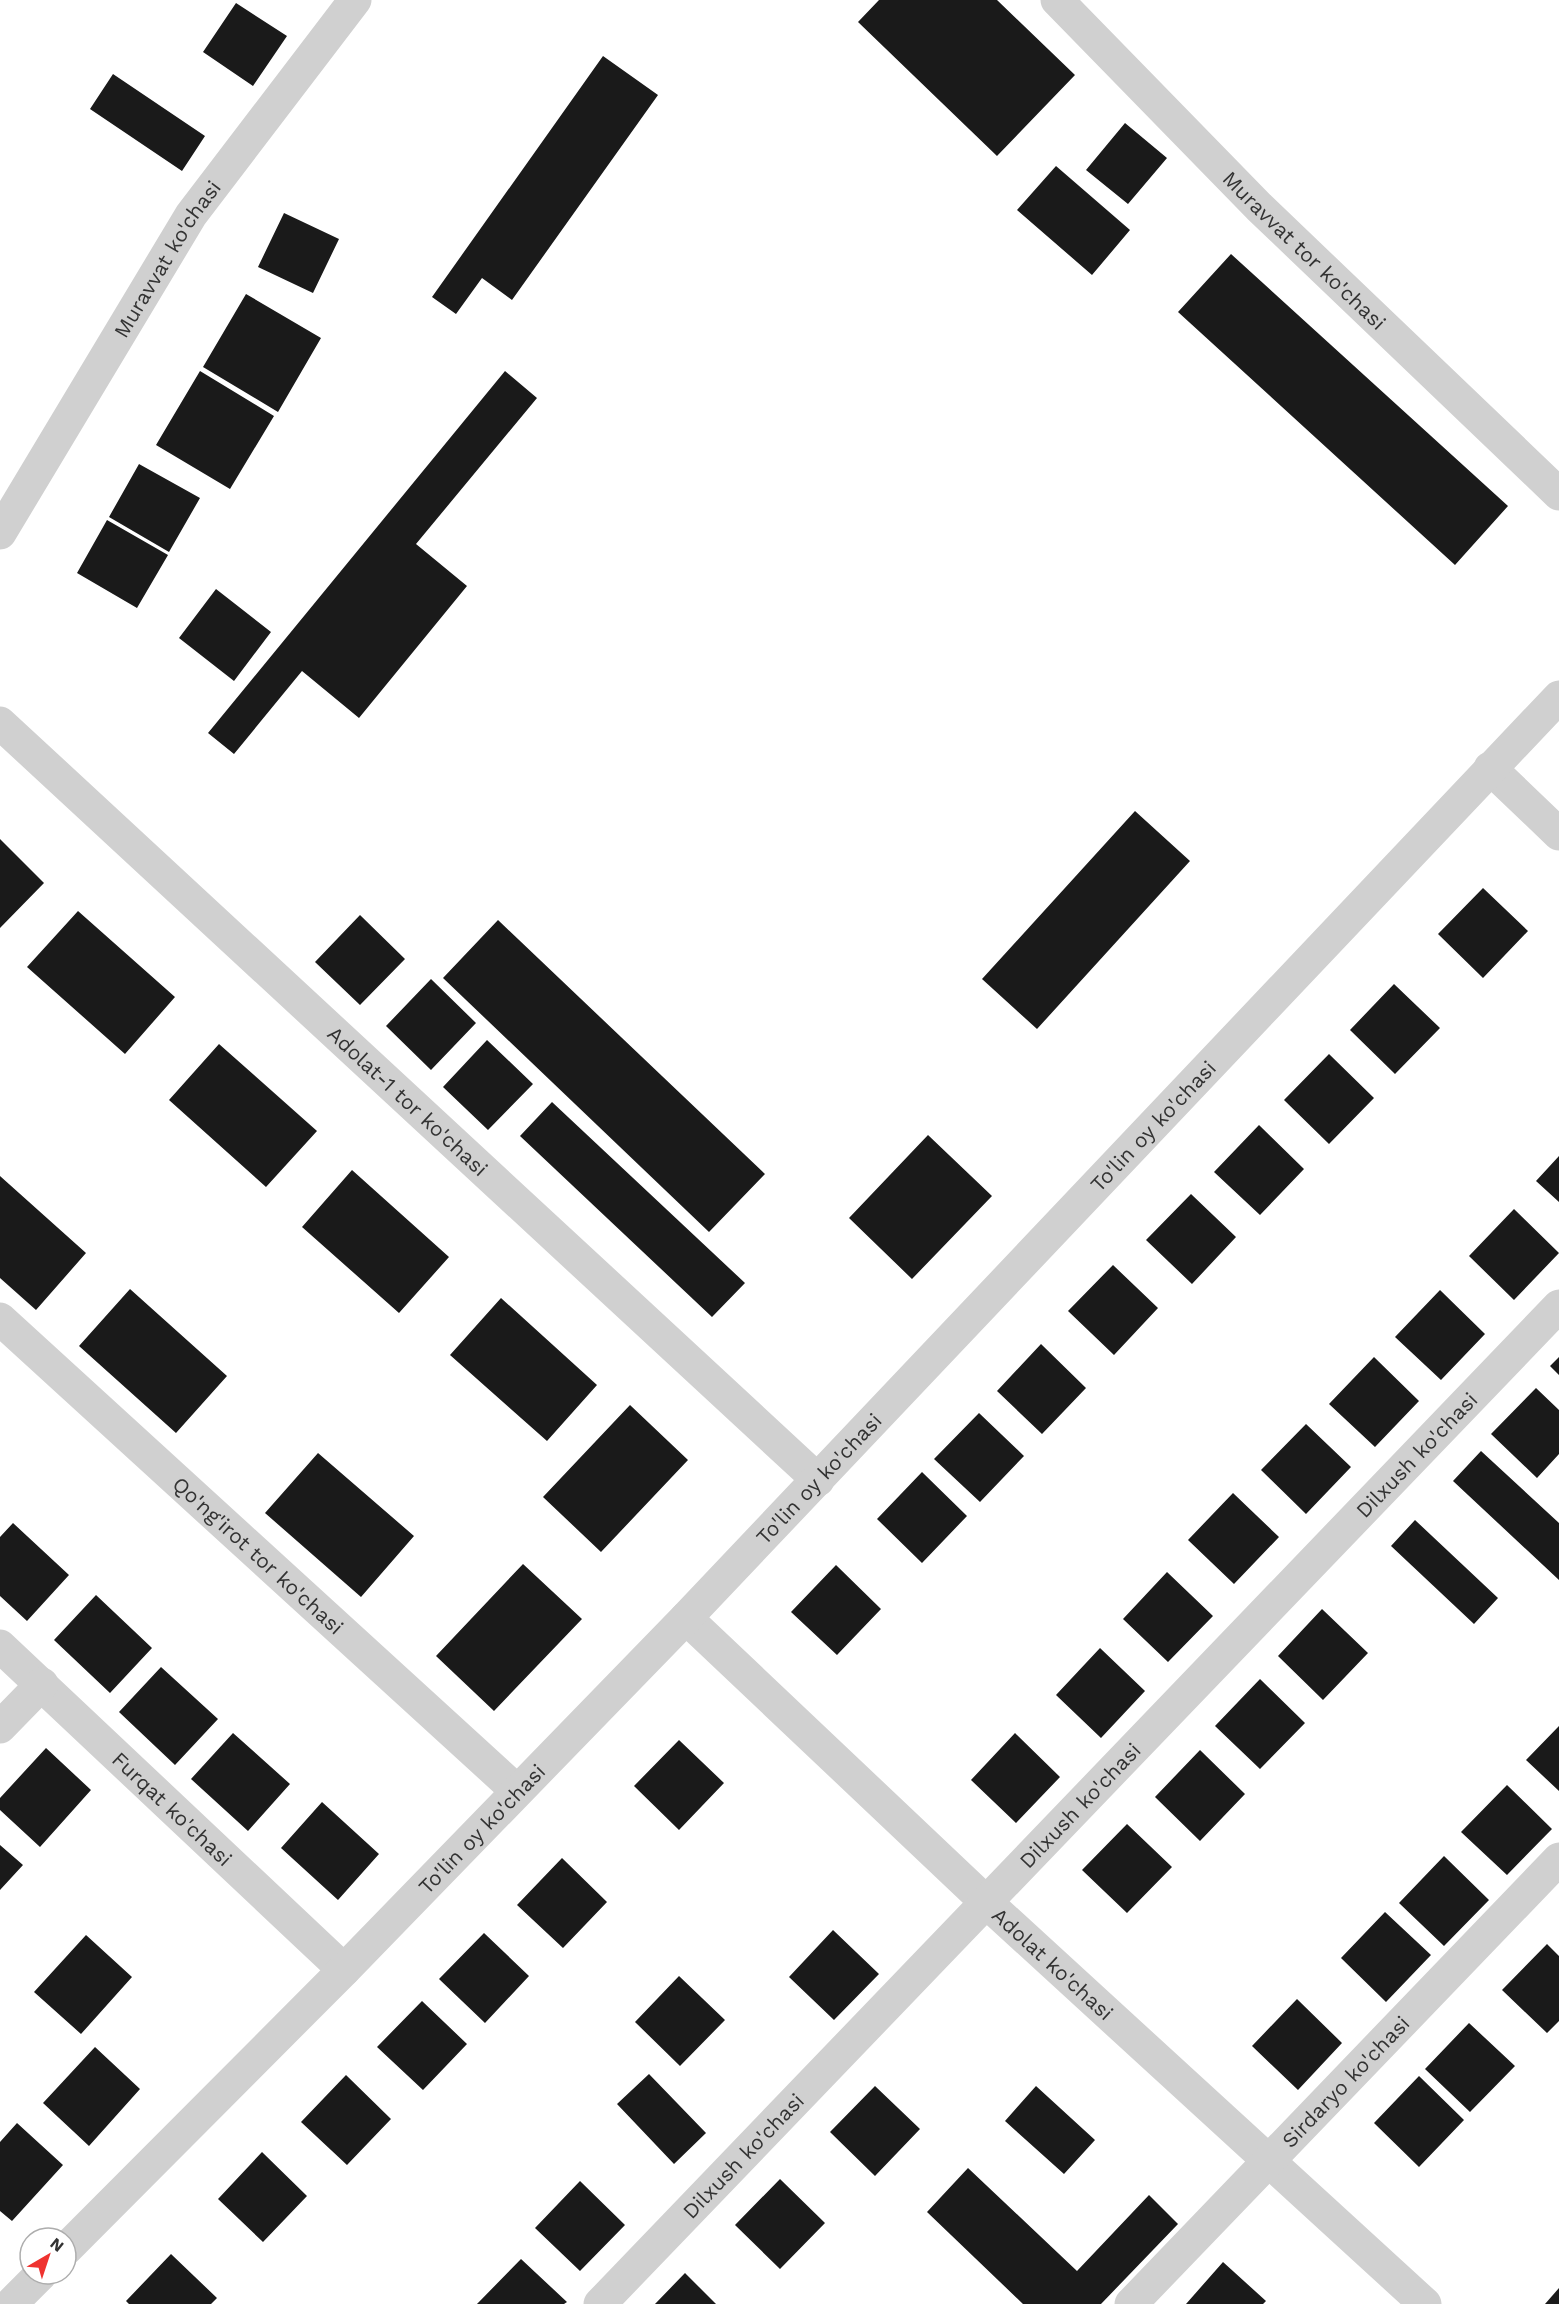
<svg xmlns="http://www.w3.org/2000/svg" width="1559" height="2304" font-family="'Work Sans',sans-serif">
<style>
.building{fill:#1a1a1a}
.lines{fill:none;stroke-linecap:round;stroke-linejoin:round}
.street{stroke:#d0d0d0;stroke-width:33}
.labels{text-anchor:middle;dominant-baseline:central;stroke-width:6;stroke-linejoin:round;paint-order:stroke}
.street-label{font-size:21px;fill:#333;stroke:#fff}
</style>
<rect width="100%" height="100%" fill="#fff"/>
<path class="building" d="M879,0H997L1075,75L997,156L858,22Z
M236,3L287,36L253,86L203,52Z
M603,56L658,95L512,300L482,278L456,314L432,297Z
M113,74L205,136L182,171L90,109Z
M1125,123L1167,158L1128,204L1086,170Z
M1056,166L1130,230L1092,275L1017,210Z
M284,213L339,239L313,293L258,267Z
M1231,254L1508,506L1455,565L1178,312Z
M246,294L321,338L278,412L203,367Z
M200,371L274,416L230,489L156,445Z
M505,371L537,398L416,544L467,586L359,718L302,671L234,754L208,733Z
M139,464L200,498L169,552L109,517Z
M107,520L168,555L137,608L77,573Z
M216,589L271,632L234,681L179,638Z
M1135,811L1190,861L1037,1029L982,979Z
M0,839L44,883L0,928Z
M1483,888L1528,931L1483,978L1438,934Z
M78,911L175,997L125,1054L27,967Z
M360,915L405,959L360,1005L315,962Z
M498,920L765,1174L709,1232L443,978Z
M431,979L476,1023L431,1070L386,1026Z
M1394,984L1440,1028L1395,1074L1350,1030Z
M487,1040L533,1084L488,1130L443,1087Z
M219,1044L317,1131L266,1187L169,1100Z
M1329,1054L1374,1098L1329,1144L1284,1100Z
M552,1102L745,1283L712,1317L520,1136Z
M1259,1125L1304,1169L1260,1215L1214,1172Z
M928,1135L992,1196L912,1279L849,1218Z
M1559,1156V1202L1536,1181Z
M352,1170L449,1257L399,1313L302,1227Z
M0,1176L86,1253L36,1310L0,1278Z
M1191,1194L1236,1237L1192,1284L1146,1240Z
M1514,1209L1559,1253L1514,1300L1469,1256Z
M1113,1265L1158,1308L1114,1355L1068,1311Z
M130,1289L227,1376L176,1433L79,1346Z
M1440,1290L1485,1334L1441,1380L1395,1337Z
M501,1298L597,1385L547,1441L450,1355Z
M1041,1344L1086,1388L1042,1434L997,1391Z
M1374,1357L1419,1401L1375,1447L1329,1404Z
M1559,1357V1375L1550,1366Z
M1536,1388L1559,1410V1454L1537,1478L1491,1434Z
M630,1405L688,1460L601,1552L543,1497Z
M979,1413L1024,1456L980,1502L934,1459Z
M1306,1424L1351,1467L1306,1514L1261,1470Z
M1481,1451L1559,1523V1580L1453,1481Z
M318,1453L414,1536L361,1597L265,1513Z
M922,1472L967,1516L922,1563L877,1519Z
M1233,1493L1279,1537L1234,1584L1188,1540Z
M1415,1520L1498,1598L1474,1624L1391,1546Z
M13,1523L69,1575L27,1621L0,1596V1537Z
M523,1564L582,1619L494,1711L436,1656Z
M836,1565L881,1609L837,1655L791,1612Z
M1167,1572L1213,1616L1168,1662L1123,1619Z
M96,1595L152,1648L110,1693L54,1640Z
M1322,1609L1368,1653L1323,1700L1278,1656Z
M1100,1648L1145,1691L1101,1738L1056,1695Z
M161,1667L218,1719L175,1765L119,1712Z
M1260,1679L1305,1723L1260,1769L1215,1726Z
M1559,1726V1791L1526,1760Z
M233,1733L290,1784L248,1831L191,1779Z
M1015,1733L1060,1777L1016,1823L971,1780Z
M679,1740L724,1783L679,1830L634,1786Z
M46,1748L91,1790L40,1847L0,1810V1798Z
M1200,1750L1245,1794L1200,1841L1155,1797Z
M1507,1785L1552,1829L1507,1875L1461,1832Z
M322,1802L379,1854L338,1900L281,1848Z
M1127,1824L1172,1867L1127,1913L1082,1870Z
M0,1845L23,1865L0,1890Z
M1444,1856L1489,1900L1444,1946L1399,1903Z
M562,1858L607,1902L563,1948L517,1905Z
M1385,1912L1431,1955L1386,2002L1341,1958Z
M833,1930L879,1974L834,2020L789,1977Z
M484,1933L529,1976L485,2023L439,1979Z
M86,1935L132,1977L81,2034L34,1992Z
M1547,1944L1559,1956V2021L1547,2033L1502,1990Z
M679,1976L725,2020L680,2066L635,2022Z
M1297,1999L1342,2043L1298,2090L1252,2046Z
M422,2001L467,2044L423,2090L377,2047Z
M1469,2023L1515,2066L1470,2112L1425,2069Z
M95,2047L140,2089L89,2146L43,2103Z
M649,2074L706,2133L674,2164L617,2104Z
M346,2075L391,2119L347,2165L301,2122Z
M1419,2076L1464,2120L1419,2167L1374,2123Z
M875,2086L920,2129L875,2176L830,2132Z
M1036,2086L1095,2140L1064,2174L1005,2121Z
M17,2123L63,2165L12,2221L0,2211V2142Z
M262,2152L307,2196L263,2242L218,2199Z
M968,2168L1077,2271L1149,2195L1178,2224L1101,2304H1023L927,2212Z
M780,2179L825,2223L780,2269L735,2225Z
M580,2181L625,2225L580,2271L535,2228Z
M171,2254L217,2298L211,2304H129L126,2301Z
M521,2259L567,2302L564,2304H477Z
M1223,2262L1266,2301L1263,2304H1186Z
M685,2273L716,2304H655Z
M1559,2288V2304H1545Z"/>
<g class="lines">
<g class="street">
<path id="s1" d="M1057,0L1259,207L1559,494"/>
<path id="s2" d="M0,533L191,215L355,0"/>
<path id="s3" d="M0,723L818,1480"/>
<path d="M1490,768L1559,834"/>
<path id="s4" d="M0,1319L517,1791"/>
<path id="s5" d="M686,1618L986,1902L1425,2304"/>
<path id="s6" d="M0,1646L344,1970"/>
<path d="M0,1727L42,1684"/>
<path id="s7" d="M66,2249L344,1970L686,1618L1559,697"/>
<path d="M11,2304L41,2274"/>
<path id="s8" d="M600,2304L1559,1306"/>
<path id="s9" d="M1131,2304L1559,1859"/>
</g>
</g>
<g class="labels">
<g class="street-label">
<text stroke="none"><textPath href="#s1" startOffset="352">Muravvat tor ko'chasi</textPath></text>
<text stroke="none"><textPath href="#s2" startOffset="321">Muravvat ko'chasi</textPath></text>
<text stroke="none"><textPath href="#s3" startOffset="556">Adolat-1 tor ko'chasi</textPath></text>
<text stroke="none"><textPath href="#s7" startOffset="1563">To'lin oy ko'chasi</textPath></text>
<text stroke="none"><textPath href="#s8" startOffset="1178">Dilxush ko'chasi</textPath></text>
<text stroke="none"><textPath href="#s7" startOffset="1077">To'lin oy ko'chasi</textPath></text>
<text stroke="none"><textPath href="#s4" startOffset="350">Qo'ng'irot tor ko'chasi</textPath></text>
<text stroke="none"><textPath href="#s8" startOffset="692">Dilxush ko'chasi</textPath></text>
<text stroke="none"><textPath href="#s6" startOffset="237">Furqat ko'chasi</textPath></text>
<text stroke="none"><textPath href="#s7" startOffset="591">To'lin oy ko'chasi</textPath></text>
<text stroke="none"><textPath href="#s5" startOffset="504">Adolat ko'chasi</textPath></text>
<text stroke="none"><textPath href="#s9" startOffset="309">Sirdaryo ko'chasi</textPath></text>
<text stroke="none"><textPath href="#s8" startOffset="206">Dilxush ko'chasi</textPath></text>
</g>
</g>
<g transform="translate(48 2256) rotate(39)"><circle r="28" fill="#ffffff" stroke="#adadad" stroke-width="1.5"/>
<path d="M0-4.5L10 22L0 15L-10 22Z" fill="#ef3330"/>
<text y="-9" font-size="16" font-weight="bold" text-anchor="middle" fill="#333333">N</text>
</g>
</svg>
